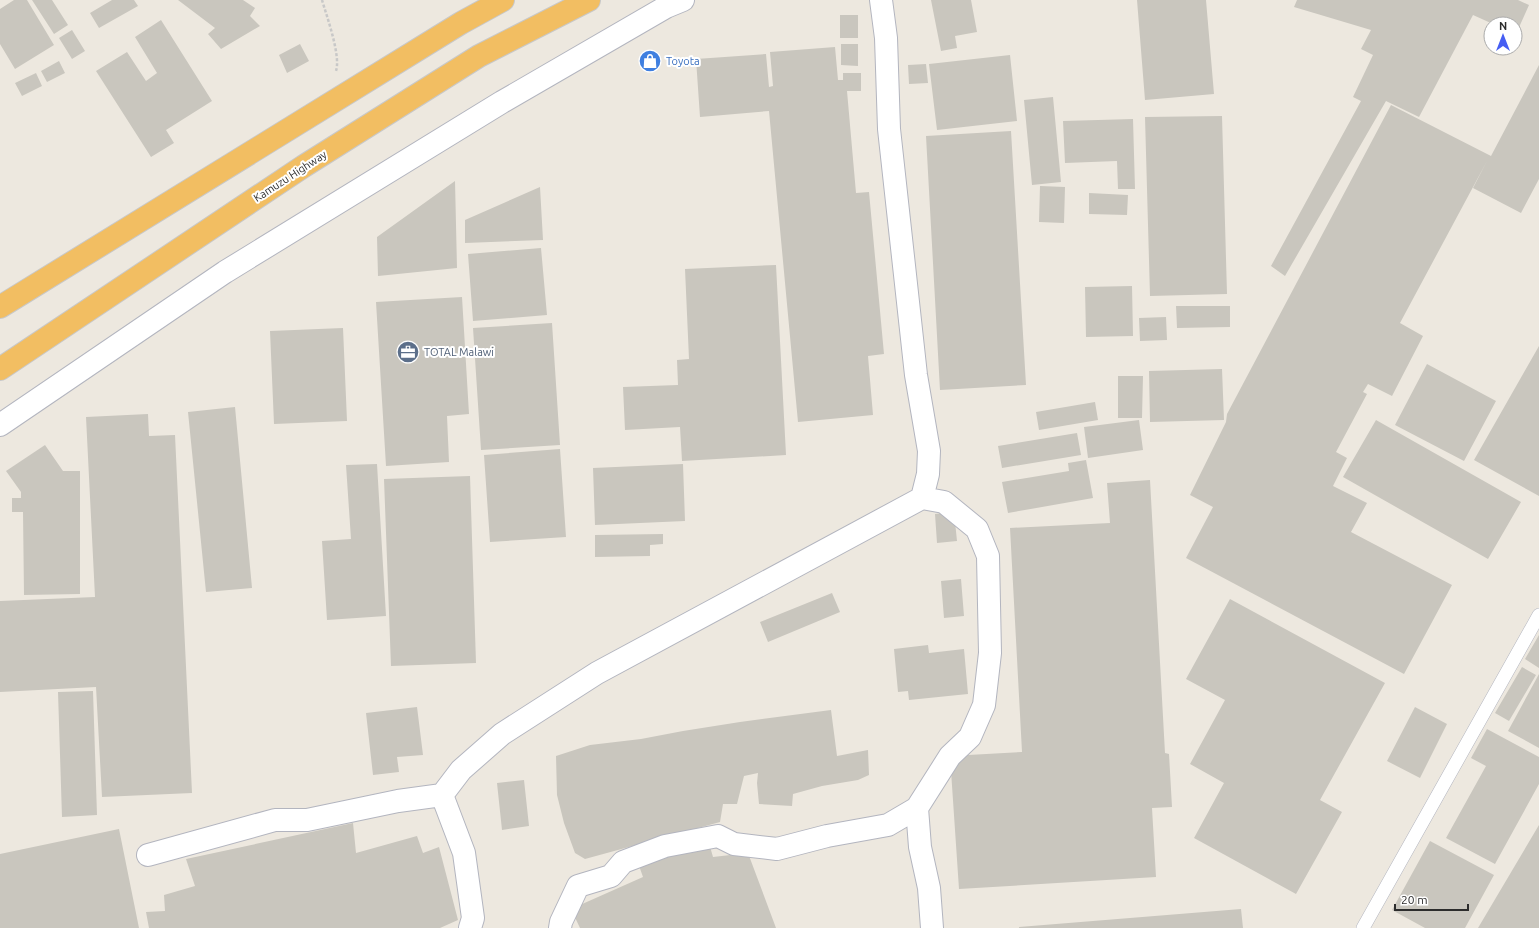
<svg xmlns="http://www.w3.org/2000/svg" width="1539" height="928" font-family="Ubuntu,sans-serif">
<style>
.building{fill:#c9c6be}
.lines{fill:none;stroke-linecap:round;stroke-linejoin:round}
.service-casing{stroke:#b3b5bf;stroke-width:14}
.minor-casing{stroke:#b3b5bf;stroke-width:24}
.trunk-casing{stroke:#c8c8c8;stroke-width:24}
.path{stroke:#c8c8c8;stroke-width:2.5;stroke-dasharray:3 2;stroke-linecap:butt}
.service{stroke:#fff;stroke-width:13}
.minor{stroke:#fff;stroke-width:22}
.trunk{stroke:#f2be62;stroke-width:22}
.labels{text-anchor:middle;dominant-baseline:central;stroke-width:4;stroke-linejoin:round;paint-order:stroke}
.shop-label{font-size:11px;fill:#366cbe;stroke:#fff;text-anchor:start}
.street-label{font-size:11px;fill:#2c2c2c;stroke:#fff}
.service-label{font-size:11px;fill:#4e5e75;stroke:#fff;text-anchor:start}
</style>
<rect width="100%" height="100%" fill="#ede8df"/>
<path class="building" d="M14,0H27L54,45L15,69L0,44V9Z
M32,0H52L68,25L54,34Z
M112,0H134L138,6L99,28L90,13Z
M178,0H243L255,8L250,16L260,26L221,49L208,34L215,28Z
M931,0H971L977,32L955,36L957,48L941,51Z
M1137,0H1206L1214,94L1145,100Z
M1297,0H1518L1529,5L1516,34L1515,24H1493L1473,15L1419,117L1386,101L1285,276L1271,266L1361,101L1353,97L1373,55L1361,49L1371,30L1294,7Z
M840,15H858V38H840Z
M161,20L212,101L166,130L174,143L151,157L96,71L127,52L146,81L157,73L135,37Z
M72,30L85,51L72,59L59,38Z
M300,44L309,61L287,73L279,55Z
M841,44H858V66L841,65Z
M835,47L838,80H843V73H861V91H847L856,193L869,192L884,354L868,356L873,415L798,422L769,111L700,117L696,59L766,54L769,87L773,86L770,52Z
M1010,55L1017,121L937,130L929,64Z
M59,61L65,73L47,82L41,71Z
M926,64L928,83L909,84L908,65Z
M1539,65V179L1521,213L1473,188L1487,161L1400,323L1423,336L1392,396L1368,384L1363,392L1367,394L1336,452L1347,458L1333,486L1367,503L1351,532L1452,585L1404,674L1186,558L1213,507L1190,495L1226,422L1227,414L1391,105L1491,156Z
M36,73L42,86L22,96L15,83Z
M1053,97L1061,182L1032,185L1024,100Z
M1222,116L1227,294L1150,296L1145,117Z
M1133,119L1135,189H1118L1117,161L1065,163L1063,121Z
M1011,131L1026,385L940,390L926,136Z
M455,181L457,268L378,276L377,237Z
M1040,186L1065,187L1064,223L1039,222Z
M540,187L543,240L465,243V220Z
M1089,193L1128,195L1127,215L1089,214Z
M541,248L547,315L473,321L468,254Z
M776,265L786,455L682,461L680,427L625,430L623,387L678,385L677,360L689,359L685,269Z
M1132,286L1133,336L1086,337L1085,287Z
M462,297L469,414L447,416L449,462L386,466L376,302Z
M1176,306H1230V327L1177,328Z
M1166,317L1167,340L1140,341L1139,318Z
M552,323L560,445L481,450L473,328Z
M343,328L347,421L274,424L270,331Z
M1539,346V496L1474,460Z
M1427,364L1496,401L1464,461L1395,425Z
M1222,369L1224,420L1150,422L1149,371Z
M1118,376H1143L1142,418H1118Z
M1095,402L1098,420L1039,430L1036,412Z
M235,407L252,588L206,592L188,412Z
M148,414L149,436L175,435L192,793L102,797L96,687L0,692V601L95,597L86,417Z
M1139,420L1143,450L1088,458L1084,427Z
M1376,420L1521,502L1488,559L1343,477Z
M1077,433L1081,455L1002,468L998,446Z
M45,445L63,471H80V594L24,595L23,512H12V498H21V492L6,471Z
M560,449L566,537L490,542L484,455Z
M1086,460L1093,498L1008,513L1002,482L1069,471L1068,463Z
M377,464L386,616L327,620L322,541L351,539L346,465Z
M683,464L685,521L595,525L593,468Z
M470,476L476,663L391,666L384,479Z
M1150,480L1165,753L1169,754L1172,807L1152,808L1156,877L959,889L950,756L1022,752L1010,528L1110,523L1107,483Z
M954,512L957,541L937,543L935,514Z
M663,534V544L650,545V556L595,557V535Z
M961,579L964,616L944,618L941,581Z
M832,593L840,612L768,642L760,622Z
M1230,599L1385,683L1320,800L1342,812L1296,894L1194,838L1224,783L1190,764L1225,700L1186,679Z
M1539,635V668L1525,659Z
M928,645L929,653L964,649L968,694L909,700L908,691L898,692L894,649Z
M1522,667L1536,675L1509,721L1495,713Z
M1539,674V748L1508,731Z
M93,691L97,815L62,817L58,692Z
M417,707L423,755L397,757L399,772L373,775L366,713Z
M1415,707L1447,724L1420,778L1387,761Z
M831,710L837,756L868,750L869,775L858,780L822,786L793,794L792,806L759,804L757,783L758,773L744,776L737,804H723L720,822L585,859L575,853L564,823L557,795L556,756L590,745L641,739L683,731L740,722Z
M1487,729L1539,757V784L1495,864L1446,838L1486,766L1471,758Z
M524,780L529,826L502,830L497,783Z
M353,823L356,853L417,836L423,853L439,847L458,920L440,928H149L146,912L165,911L164,895L195,886L186,859Z
M1539,825V928H1478Z
M119,829L139,928H0V854Z
M1430,841L1494,875L1465,928H1425L1392,910Z
M709,843L713,857L748,853L776,928H580L571,909L643,877L637,860Z
M1241,909L1243,928H1019V927Z"/>
<g class="lines">
<g class="service-casing">
<path id="service" d="M1363,928L1539,615"/>
</g>
<g class="minor-casing">
<path id="minor" d="M0,425L225,272L502,102L666,7L683,0
M917,808L920,847L929,888L932,928
M148,855L275,820H307L398,801L442,795
M470,928L473,918L464,853L442,795L461,770L502,734L597,673L922,498L928,474L929,451L916,375L889,129L886,38L881,0
M560,928L561,922L578,886L611,876L623,862L665,846L718,836L734,844L777,849L827,836L888,825L917,808L950,756L970,737L984,705L990,653L988,556L977,529L944,502L922,498"/>
</g>
<g class="trunk-casing">
<path id="trunk" d="M0,307L461,23L503,0
M0,369L304,166L479,56L589,0"/>
</g>
<path class="path" d="M322,0C327,17 341,56 336,71"/>
<use href="#service" class="service"/>
<use href="#minor" class="minor"/>
<use href="#trunk" class="trunk"/>
</g>
<defs>
<g id="shop-disc" transform="scale(1.15)"><circle r="9.5" fill="#3f7fe0" stroke="#fff"/><path d="M-5-2.5h2.3a2.7 3.5 0 0 1 5.4 0H5L5.5 6h-11ZM-1.5-2.5h3a1.5 2.3 0 0 0-3 0Z" fill="#fff"/></g>
<g id="office-disc" transform="scale(1.15)"><circle r="9.5" fill="#5c6f8a" stroke="#fff"/><path d="M-6-3h4V-5.5h4V-3h4V5H-6ZM-1-4.5V-3h2v-1.5ZM-6 0V1H6V0Z" fill="#fff"/></g>
</defs>
<g fill-rule="evenodd">
<use href="#shop-disc" x="650" y="61"/>
<use href="#office-disc" x="408" y="352"/>
</g>
<g class="labels">
<g class="shop-label">
<text x="666" y="61">Toyota</text>
</g>
<g class="street-label">
<text transform="translate(290 176) rotate(-33)">Kamuzu Highway</text>
</g>
<g class="service-label">
<text x="424" y="352">TOTAL Malawi</text>
</g>
</g>
<g transform="translate(1503 36)"><circle r="19" fill="#ffffff" stroke="#ababab"/>
<path d="M0-3L7 15L0 10L-7 15Z" fill="#465ef3"/>
<text y="-6" font-size="11" font-weight="bold" text-anchor="middle" fill="#2c2c2c">N</text>
</g>
<path d="M1395 904v6h73v-6" fill="none" stroke="#2c2c2c" stroke-width="2"/>
<text x="1401" y="904" font-size="12" fill="#2c2c2c" stroke="#ffffff" stroke-width="3" paint-order="stroke">20 m</text>
</svg>
